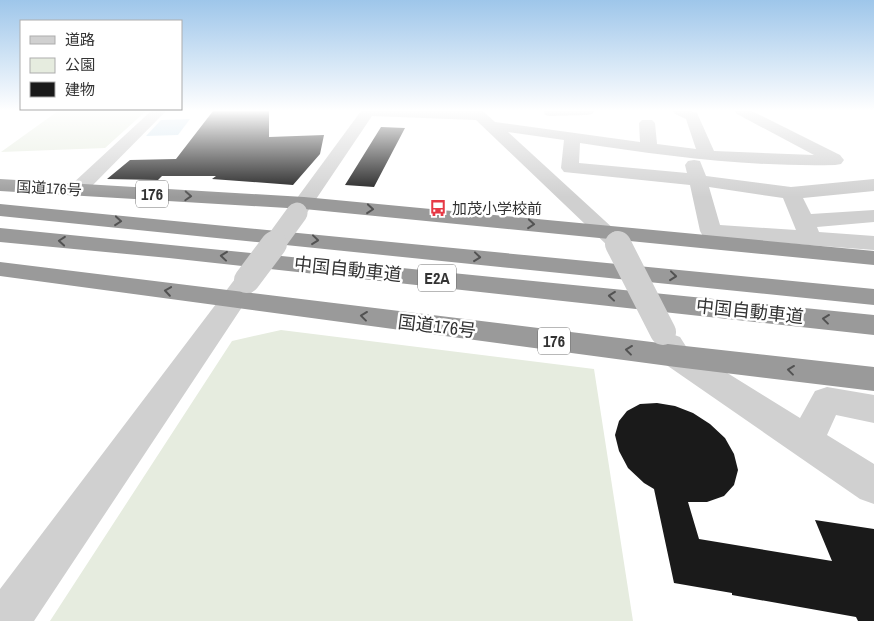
<svg xmlns="http://www.w3.org/2000/svg" width="874" height="621" font-family="'Archivo Narrow','Noto Sans JP',sans-serif">
<style>
.green{fill:#e6ecdf}
.water{fill:#cfe2ee}
.building{fill:#1a1a1a}
.lines{fill:none;stroke-linecap:round;stroke-linejoin:round}
.minor{fill:#d0d0d0;fill-rule:evenodd}
.highway{fill:#9a9a9a;fill-rule:evenodd}
.minor-bridge-far1{stroke:#d0d0d0;stroke-width:21}
.minor-bridge{stroke:#d0d0d0;stroke-width:26}
.oneway{stroke:#525252}
.labels{text-anchor:middle;dominant-baseline:central;stroke-width:5;stroke-linejoin:round;paint-order:stroke}
.far-street-label{font-size:15px;fill:#333;stroke:#fff}
.far-poi-label{font-size:15px;fill:#333;stroke:#fff;text-anchor:start}
.shield{fill:#fff;stroke:#707070;stroke-width:1}
.shield-label{font-size:16px;font-weight:bold;fill:#333}
.street-label{font-size:18px;fill:#333;stroke:#fff}
</style>
<rect width="100%" height="100%" fill="#fff"/>
<path class="green" d="M58,111H146L105,148L1,152Z
M281,330L594,369L633,621H50L232,341Z"/>
<path class="water" d="M190,119L178,135L146,136L161,120Z"/>
<path class="building" d="M213,111H269V137L324,135L320,154L293,185L212,179L216,176H162L158,180L107,179L130,160L176,159Z
M381,127L405,128L374,187L345,185Z
M657,403L675,406L693,413L710,424L725,438L734,454L738,470L734,485L724,496L707,502H688L699,539L832,561L815,520L874,529V621H858L856,617L732,595V593L674,583L654,489L644,483L628,468L619,451L615,435L619,421L627,411L640,404Z"/>
<g class="lines">
<path class="minor" d="M151,111H166L85,193L78,195L71,193L68,189L71,185Z
M361,111H483L495,122L640,142L639,123L642,120H652L655,123L657,144L696,149L686,119L675,114L673,111H691L697,113L714,151L814,155L737,114L735,111H752L840,155L844,160L841,164L835,165C749,167 665,156 580,143L579,163L687,173L685,165L688,161L694,160L700,161L706,176L791,187L874,179V191L803,198L811,214L874,210V222L817,227L819,232L874,236V250L727,239L728,242L725,247L717,249L709,247L700,231L690,185L564,172L561,168L564,140L508,132L628,242L625,247L617,249L609,247L476,120L372,116L304,217L297,219L290,217L286,213ZM709,187L783,198L796,230L720,225Z
M544,111H594L592,114L587,115L550,116L545,115Z
M247,272L256,275L260,280L34,621H0V589L238,275Z
M669,333L680,337L687,348L800,418L815,391L827,387L874,395V423L836,415L827,435L874,464V504L860,499L665,364L654,344L658,337Z"/>
<path class="highway" d="M0,179L304,197L874,251V265L304,209L0,191Z
M0,204L874,289V305L0,216Z
M0,228L874,315V335L169,258L0,242Z
M0,262L676,345L874,367V391L676,367L0,276Z"/>
<path class="minor-bridge-far1" d="M617,242L619,246
M273,246L297,213"/>
<path class="minor-bridge" d="M618,244L663,332
M247,280L274,244"/>
</g>
<defs><path id="oneway-chevron" d="M-2-3.5L2.5 0L-2 3.5" fill="none" stroke-width="1.6" stroke-linecap="round" stroke-linejoin="round" transform="scale(1.25)"/></defs>
<g class="oneway">
<use href="#oneway-chevron" transform="translate(188 196) rotate(3)"/>
<use href="#oneway-chevron" transform="translate(370 209) rotate(5)"/>
<use href="#oneway-chevron" transform="translate(118 221) rotate(5)"/>
<use href="#oneway-chevron" transform="translate(531 224) rotate(5)"/>
<use href="#oneway-chevron" transform="translate(315 240) rotate(6)"/>
<use href="#oneway-chevron" transform="translate(62 241) rotate(-175)"/>
<use href="#oneway-chevron" transform="translate(224 256) rotate(-174)"/>
<use href="#oneway-chevron" transform="translate(477 257) rotate(6)"/>
<use href="#oneway-chevron" transform="translate(673 276) rotate(6)"/>
<use href="#oneway-chevron" transform="translate(168 291) rotate(-172)"/>
<use href="#oneway-chevron" transform="translate(612 296) rotate(-174)"/>
<use href="#oneway-chevron" transform="translate(364 316) rotate(-173)"/>
<use href="#oneway-chevron" transform="translate(826 319) rotate(-173)"/>
<use href="#oneway-chevron" transform="translate(629 350) rotate(-173)"/>
<use href="#oneway-chevron" transform="translate(791 370) rotate(-173)"/>
</g>
<linearGradient id="sky" x2="0" y2="1"><stop stop-color="#9ec6ea"/><stop offset="0.56" stop-color="#fff"/><stop offset="1" stop-color="#fff" stop-opacity="0"/></linearGradient>
<rect width="874" height="197" fill="url(#sky)"/>
<defs>
<g id="bus-bare" transform="scale(1.35)"><path d="M-5-6H5V4H4V6H2V4H-2V6H-4V4H-5ZM-3.5-4V0h7V-4ZM-3.5 1.2v1.5H-2V1.2ZM2 1.2v1.5H3.5V1.2Z" fill="#e63946" stroke="#fff" stroke-width="2.5" paint-order="stroke"/></g>
</defs>
<g fill-rule="evenodd">
<use href="#bus-bare" x="438" y="208"/>
</g>
<g class="labels">
<g class="far-street-label">
<text transform="translate(49 188) rotate(3)">国道176号</text>
</g>
<g class="far-poi-label">
<text x="452" y="208">加茂小学校前</text>
</g>
<g class="shield">
<rect x="136" y="180.5" width="32" height="27" rx="4"/>
<rect x="418" y="264.5" width="38" height="27" rx="4"/>
<rect x="538" y="327.5" width="32" height="27" rx="4"/>
</g>
<g class="shield-label">
<text x="152" y="194">176</text>
<text x="437" y="278">E2A</text>
<text x="554" y="341">176</text>
</g>
<g class="street-label">
<text transform="translate(348 269) rotate(6)">中国自動車道</text>
<text transform="translate(750 311) rotate(6)">中国自動車道</text>
<text transform="translate(437 326) rotate(7)">国道176号</text>
</g>
</g>
<rect x="20" y="20" width="162" height="90" fill="#ffffff" stroke="#adadad"/>
<rect x="30" y="36" width="25" height="8" fill="#d0d0d0" stroke="#adadad"/>
<text x="65" y="45" font-size="15" fill="#333333">道路</text>
<rect x="30" y="58" width="25" height="15" fill="#e6ecdf" stroke="#adadad"/>
<text x="65" y="70" font-size="15" fill="#333333">公園</text>
<rect x="30" y="82" width="25" height="15" fill="#1a1a1a" stroke="#adadad"/>
<text x="65" y="95" font-size="15" fill="#333333">建物</text>
</svg>
